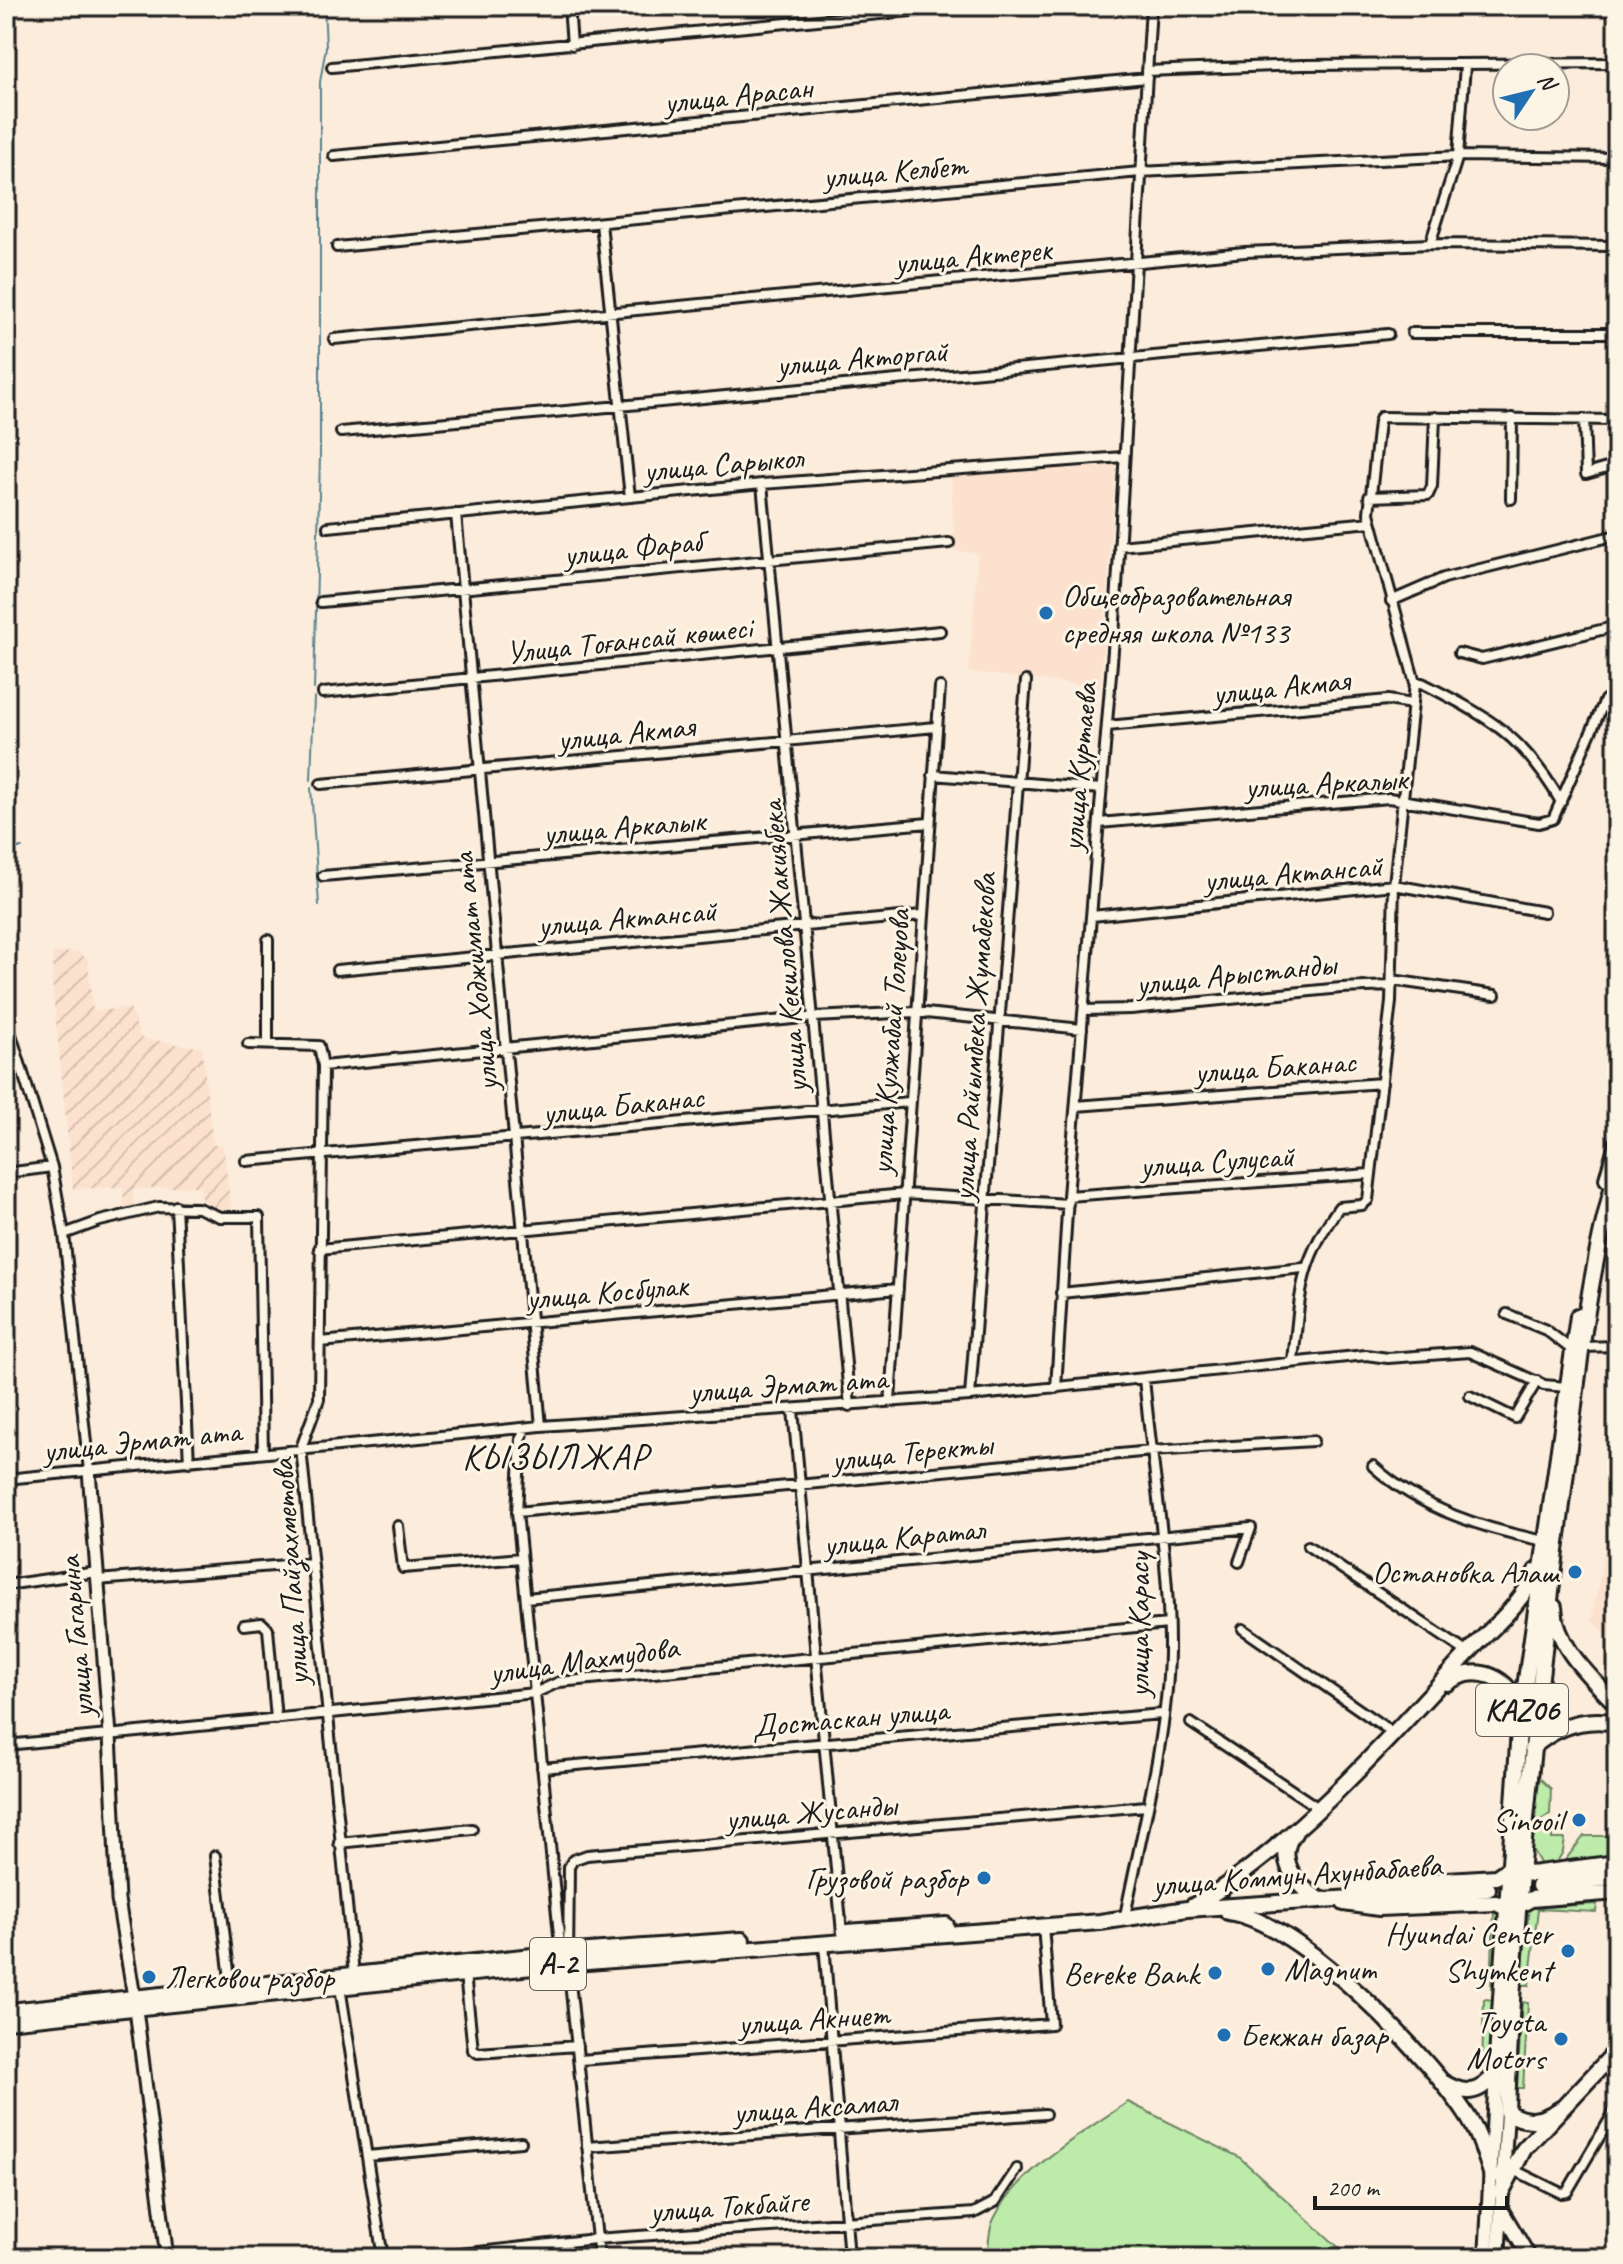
<svg xmlns="http://www.w3.org/2000/svg" width="1623" height="2264" font-family="Caveat,sans-serif">
<style>
.built{fill:#fce1ce}
.industrial{fill:url(#industrial-furrows)}
.green{fill:#bcebaa;stroke:#6c8463;stroke-width:2}
.lines{fill:none;stroke-linecap:round;stroke-linejoin:round}
.stream{stroke:#568390;stroke-width:2}
.highway-tunnel{stroke:#cfc2b5;stroke-width:14;stroke-dasharray:14 7;stroke-linecap:butt}
.street-casing{stroke:#1c1c1c;stroke-width:14}
.secondary-casing{stroke:#1c1c1c;stroke-width:17}
.primary-casing{stroke:#1c1c1c;stroke-width:18}
.highway-casing{stroke:#1c1c1c;stroke-width:20}
.street{stroke:#fcf5e5;stroke-width:8}
.secondary{stroke:#fcf5e5;stroke-width:11}
.primary{stroke:#fcf5e5;stroke-width:12}
.highway{stroke:#fcf5e5;stroke-width:14}
.poi-dot{fill:#1f6fb2;stroke:#fcf5e5;stroke-width:3}
.labels{text-anchor:middle;dominant-baseline:central;stroke-width:6;stroke-linejoin:round;paint-order:stroke}
.shield{fill:#fcf5e5;stroke:#5f5d58;stroke-width:2}
.shield-label{font-size:30px;font-weight:bold;fill:#1c1c1c}
.street-label{font-size:32px;fill:#1c1c1c;stroke:#fcf5e5}
.poi-label{font-size:32px;fill:#1c1c1c;stroke:#fcf5e5;text-anchor:end}
.quarter-label{font-size:36px;letter-spacing:2px;fill:#1c1c1c;stroke:#fcf5e5}
</style>
<defs>
<pattern id="industrial-furrows" width="10" height="10" patternUnits="userSpaceOnUse" patternTransform="scale(2)"><rect width="10" height="10" fill="#fce1ce"/><path d="M-1 1l2-2M0 10L10 0M9 11l2-2" fill="none" stroke="#d7c0b0"/></pattern>
</defs>
<rect width="100%" height="100%" fill="#fcecdb"/>
<filter id="ink" filterUnits="userSpaceOnUse"><feTurbulence type="fractalNoise" baseFrequency=".0125" numOctaves="2"/><feDisplacementMap in="SourceGraphic" scale="16" xChannelSelector="R" yChannelSelector="G"/><feConvolveMatrix kernelMatrix="1 2 1 2 8 2 1 2 1" color-interpolation-filters="sRGB"/></filter>
<g filter="url(#ink)">
<path class="built" d="M1116,465L1100,687L969,672L978,553L955,551L951,477Z
M1617,1477V1643L1592,1620Z"/>
<path class="industrial" d="M79,952L88,960L93,1011L130,1008L141,1038L202,1048L213,1145H223L231,1209L220,1210L203,1204L200,1186L132,1189L134,1208L124,1209L123,1187L73,1189L52,982L53,953Z"/>
<path class="green" d="M1533,1772L1551,1789L1550,1814L1530,1827Z
M1552,1822V1839H1565L1563,1852L1551,1871L1543,1868L1530,1846V1839Z
M1584,1836H1617V1857L1592,1858L1585,1865L1559,1868Z
M1597,1904L1596,1912L1538,1909L1529,1985H1521L1529,1908Z
M1494,1912L1498,1913L1495,1989H1491Z
M1484,1999L1494,2000L1492,2069H1482Z
M1522,2002L1528,2003L1523,2088H1517Z
M1128,2102L1239,2157L1337,2246L1358,2258H987C989,2247 988,2231 993,2221C1014,2173 1086,2130 1128,2102Z"/>
<g class="lines">
<path class="stream" d="M314,689L320,457V82L326,47L324,6
M311,780L314,697
M311,788L319,905
M6,848H22"/>
<path class="highway-tunnel" d="M1488,1889L1539,1886"/>
<g class="street-casing">
<path id="street" d="M569,6L572,45
M332,67L963,6
M1147,71L1302,65L1617,63
M334,156L1147,78
M601,223L630,497
M1430,244L1458,156L1465,66
M337,247L1140,172L1458,156L1617,158
M1412,333H1617
M334,339L1245,252L1430,244L1617,246
M1584,419L1586,474L1617,465
M341,432L1388,334
M762,484L850,1406
M1369,497L1428,495L1432,486L1435,417
M1511,499L1512,418
M456,514L541,1426
M328,527L762,484L1123,457
M1119,546L1371,522
M1391,601L1444,578L1617,535
M321,602L949,543
M1459,653L1482,659L1617,626
M1415,683H1422C1488,717 1523,735 1561,802
M323,693L940,631
M1107,726L1388,700L1411,704
M933,775L1101,789
M321,784L936,727
M1099,823L1389,798L1539,823L1553,819L1605,700L1617,692
M323,876L929,823
M1092,916L1394,885L1544,912
M268,940V1044
M337,970L922,915
M1392,980L1495,995
M1084,1010L1131,1009L1341,988L1392,986
M6,1018L52,1167L64,1234L89,1471
M248,1044L319,1046L323,1066L319,1399L301,1448L354,1974
M323,1066L814,1017L916,1012L1082,1029
M1076,1106L1382,1083
M246,1161L909,1102
M6,1173L52,1167
M1068,1196L1369,1174
M176,1206L189,1462
M64,1234L100,1221L159,1207L198,1208L220,1217H259L263,1453
M319,1249L904,1194L1068,1204
M1061,1293L1303,1268
M1507,1314L1546,1330L1572,1350
M320,1342L898,1289
M1583,1347L1617,1346
M1293,1360C1301,1292 1298,1265 1339,1207L1362,1205L1368,1200L1391,1002L1394,885L1415,683L1369,513L1379,422L1381,417L1617,420
M1056,1388L1068,1196L1114,638L1151,6
M970,1396L1026,681
M1470,1396L1515,1418L1537,1381
M890,1400L940,687
M793,1410L842,1933
M525,1428L521,1439L517,1512L561,1955
M1373,1466C1420,1509 1484,1529 1545,1541
M6,1479L541,1426L970,1396L1366,1355L1388,1358L1470,1352L1544,1385L1566,1387
M517,1512L1151,1451L1313,1441
M398,1526L403,1568L521,1558
M1308,1546L1468,1653
M97,1580L312,1563
M6,1585L97,1572
M526,1598L1251,1528L1239,1562
M244,1625L262,1623L268,1629L276,1719
M1243,1629L1393,1733
M1191,1723L1317,1807
M6,1745L535,1693L559,1682L1168,1624
M542,1768L1162,1714
M339,1843L472,1829
M215,1856L231,1987
M1125,1916C1141,1834 1168,1735 1169,1652C1170,1561 1152,1469 1144,1378
M824,1943L849,2258
M465,1974L473,2050L478,2053L577,2046
M340,1987L383,2258
M580,2060L1051,2024L1043,1926
M587,2147L1045,2114
M367,2156L521,2142
M1512,2169L1561,2193L1567,2192L1617,2107
M424,2258L595,2239L974,2213L995,2202L1017,2169
M599,2258L568,1963L569,1867L573,1860L587,1855L1146,1806"/>
</g>
<g class="secondary-casing">
<path id="secondary" d="M89,1471L110,1735L118,1900L136,2009L167,2258"/>
</g>
<g class="primary-casing">
<path id="primary" d="M1501,2209L1530,2258
M1486,2258L1496,2073
M1498,2258L1507,2112"/>
</g>
<g class="highway-casing">
<path id="highway" d="M1607,1179L1617,1143
M1554,1607C1555,1647 1592,1678 1617,1705
M1447,1683C1477,1662 1511,1677 1520,1711
M1532,1748C1556,1726 1585,1717 1617,1723
M1295,1832C1274,1857 1295,1885 1319,1899
M1522,1869L1531,1874L1617,1863
M1539,1886L1617,1877
M1357,1889L1381,1884L1496,1877L1508,1869
M1344,1903L1379,1908L1496,1903L1506,1908
M1520,1905L1531,1899L1617,1892
M1193,1906C1290,1851 1390,1738 1466,1655C1492,1627 1521,1606 1536,1571
M1228,1912C1300,1921 1426,2054 1466,2114C1479,2133 1485,2155 1492,2176
M847,1932L946,1925
M19,2010L561,1953L742,1940
M6,2021L562,1964L1100,1922L1187,1909L1488,1889
M1441,2081C1464,2096 1479,2095 1496,2073L1519,1729L1578,1316
M1562,2108C1542,2121 1528,2125 1507,2112C1513,1909 1536,1707 1562,1504C1576,1393 1586,1279 1617,1171
M1501,2193L1524,2149L1617,2050"/>
</g>
<use href="#street" class="street"/>
<use href="#secondary" class="secondary"/>
<use href="#primary" class="primary"/>
<use href="#highway" class="highway"/>
</g>
</g>
<g class="poi-dot">
<circle cx="1046" cy="613" r="8"/>
<circle cx="1575" cy="1572" r="8"/>
<circle cx="1579" cy="1820" r="8"/>
<circle cx="984" cy="1878" r="8"/>
<circle cx="1568" cy="1951" r="8"/>
<circle cx="1268" cy="1969" r="8"/>
<circle cx="1215" cy="1973" r="8"/>
<circle cx="149" cy="1977" r="8"/>
<circle cx="1224" cy="2035" r="8"/>
<circle cx="1561" cy="2039" r="8"/>
</g>
<g class="labels">
<g class="shield">
<rect x="1476" y="1684" width="92" height="52" rx="6"/>
<rect x="530" y="1938" width="56" height="52" rx="6"/>
</g>
<g class="shield-label">
<text x="1522" y="1710">KАZ06</text>
<text x="558" y="1964">A-2</text>
</g>
<g class="street-label">
<text transform="translate(738 95) rotate(-6)">улица Арасан</text>
<text transform="translate(895 171) rotate(-5)">улица Келбет</text>
<text transform="translate(973 256) rotate(-5)">улица Актерек</text>
<text transform="translate(862 358) rotate(-5)">улица Акторгай</text>
<text transform="translate(723 464) rotate(-5)">улица Сарыкол</text>
<text transform="translate(633 548) rotate(-6)">улица Фараб</text>
<text transform="translate(629 640) rotate(-6)">Улица Тоғансай көшесі</text>
<text transform="translate(1281 687) rotate(-6)">улица Акмая</text>
<text transform="translate(626 733) rotate(-6)">улица Акмая</text>
<text transform="translate(1079 767) rotate(-85)">улица Куртаева</text>
<text transform="translate(1326 783) rotate(-3)">улица Аркалык</text>
<text transform="translate(624 827) rotate(-5)">улица Аркалык</text>
<text transform="translate(1293 873) rotate(-5)">улица Актансай</text>
<text transform="translate(627 918) rotate(-5)">улица Актансай</text>
<text transform="translate(784 947) rotate(-95)">улица Кекилова Жакиябека</text>
<text transform="translate(475 972) rotate(-96)">улица Ходжимат ата</text>
<text transform="translate(1236 974) rotate(-6)">улица Арыстанды</text>
<text transform="translate(974 1037) rotate(-86)">улица Райымбека Жумабекова</text>
<text transform="translate(890 1042) rotate(-86)">улица Кулжабай Толеуова</text>
<text transform="translate(1275 1067) rotate(-4)">улица Баканас</text>
<text transform="translate(623 1105) rotate(-6)">улица Баканас</text>
<text transform="translate(1217 1161) rotate(-4)">улица Сулусай</text>
<text transform="translate(607 1292) rotate(-5)">улица Косбулак</text>
<text transform="translate(788 1385) rotate(-4)">улица Эрмат ата</text>
<text transform="translate(142 1441) rotate(-6)">улица Эрмат ата</text>
<text transform="translate(912 1452) rotate(-6)">улица Теректы</text>
<text transform="translate(904 1537) rotate(-6)">улица Каратал</text>
<text transform="translate(290 1572) rotate(-94)">улица Пайзахметова</text>
<text transform="translate(1138 1625) rotate(-90)">улица Карасу</text>
<text transform="translate(76 1637) rotate(-95)">улица Гагарина</text>
<text transform="translate(584 1660) rotate(-8)">улица Махмудова</text>
<text transform="translate(850 1718) rotate(-5)">Достаскан улица</text>
<text transform="translate(811 1812) rotate(-5)">улица Жусанды</text>
<text transform="translate(1297 1875) rotate(-4)">улица Коммун Ахунбабаева</text>
<text transform="translate(814 2019) rotate(-4)">улица Акниет</text>
<text transform="translate(815 2107) rotate(-4)">улица Аксамал</text>
<text transform="translate(729 2206) rotate(-4)">улица Токбайге</text>
</g>
<g class="poi-label">
<text x="1062" y="595" text-anchor="start">Общеобразовательная<tspan x="1062" dy="37">средняя школа №133</tspan></text>
<text x="1559" y="1572">Остановка Алаш</text>
<text x="1563" y="1820">Sinooil</text>
<text x="968" y="1878">Грузовой разбор</text>
<text x="1552" y="1933">Hyundai Center<tspan x="1552" dy="37">Shymkent</tspan></text>
<text x="1284" y="1969" text-anchor="start">Magnum</text>
<text x="1199" y="1973">Bereke Bank</text>
<text x="165" y="1977" text-anchor="start">Легковои разбор</text>
<text x="1545" y="2021">Toyota<tspan x="1545" dy="37">Motors</tspan></text>
<text x="1240" y="2035" text-anchor="start">Бекжан базар</text>
</g>
<g class="quarter-label">
<text x="556" y="1457">КЫЗЫЛЖАР</text>
</g>
</g>
<rect width="1623" height="2264" fill="none" stroke="#fcf5e5" stroke-width="32"/>
<rect x="16" y="16" width="1591" height="2232" fill="none" stroke="#1c1c1c" stroke-width="3" filter="url(#ink)"/>
<g transform="translate(1531 92) rotate(55)"><circle r="38" fill="#fcf5e5" stroke="#a29e95" stroke-width="2"/>
<path d="M0-6L14 30L0 20L-14 30Z" fill="#1f6fb2"/>
<text y="-12" font-size="22" font-weight="bold" text-anchor="middle" fill="#1c1c1c">N</text>
</g>
<path d="M1315 2196v12h192v-12" fill="none" stroke="#1c1c1c" stroke-width="4"/>
<text x="1327" y="2196" font-size="24" fill="#1c1c1c" stroke="#fcf5e5" stroke-width="6" paint-order="stroke">200 m</text>
</svg>
